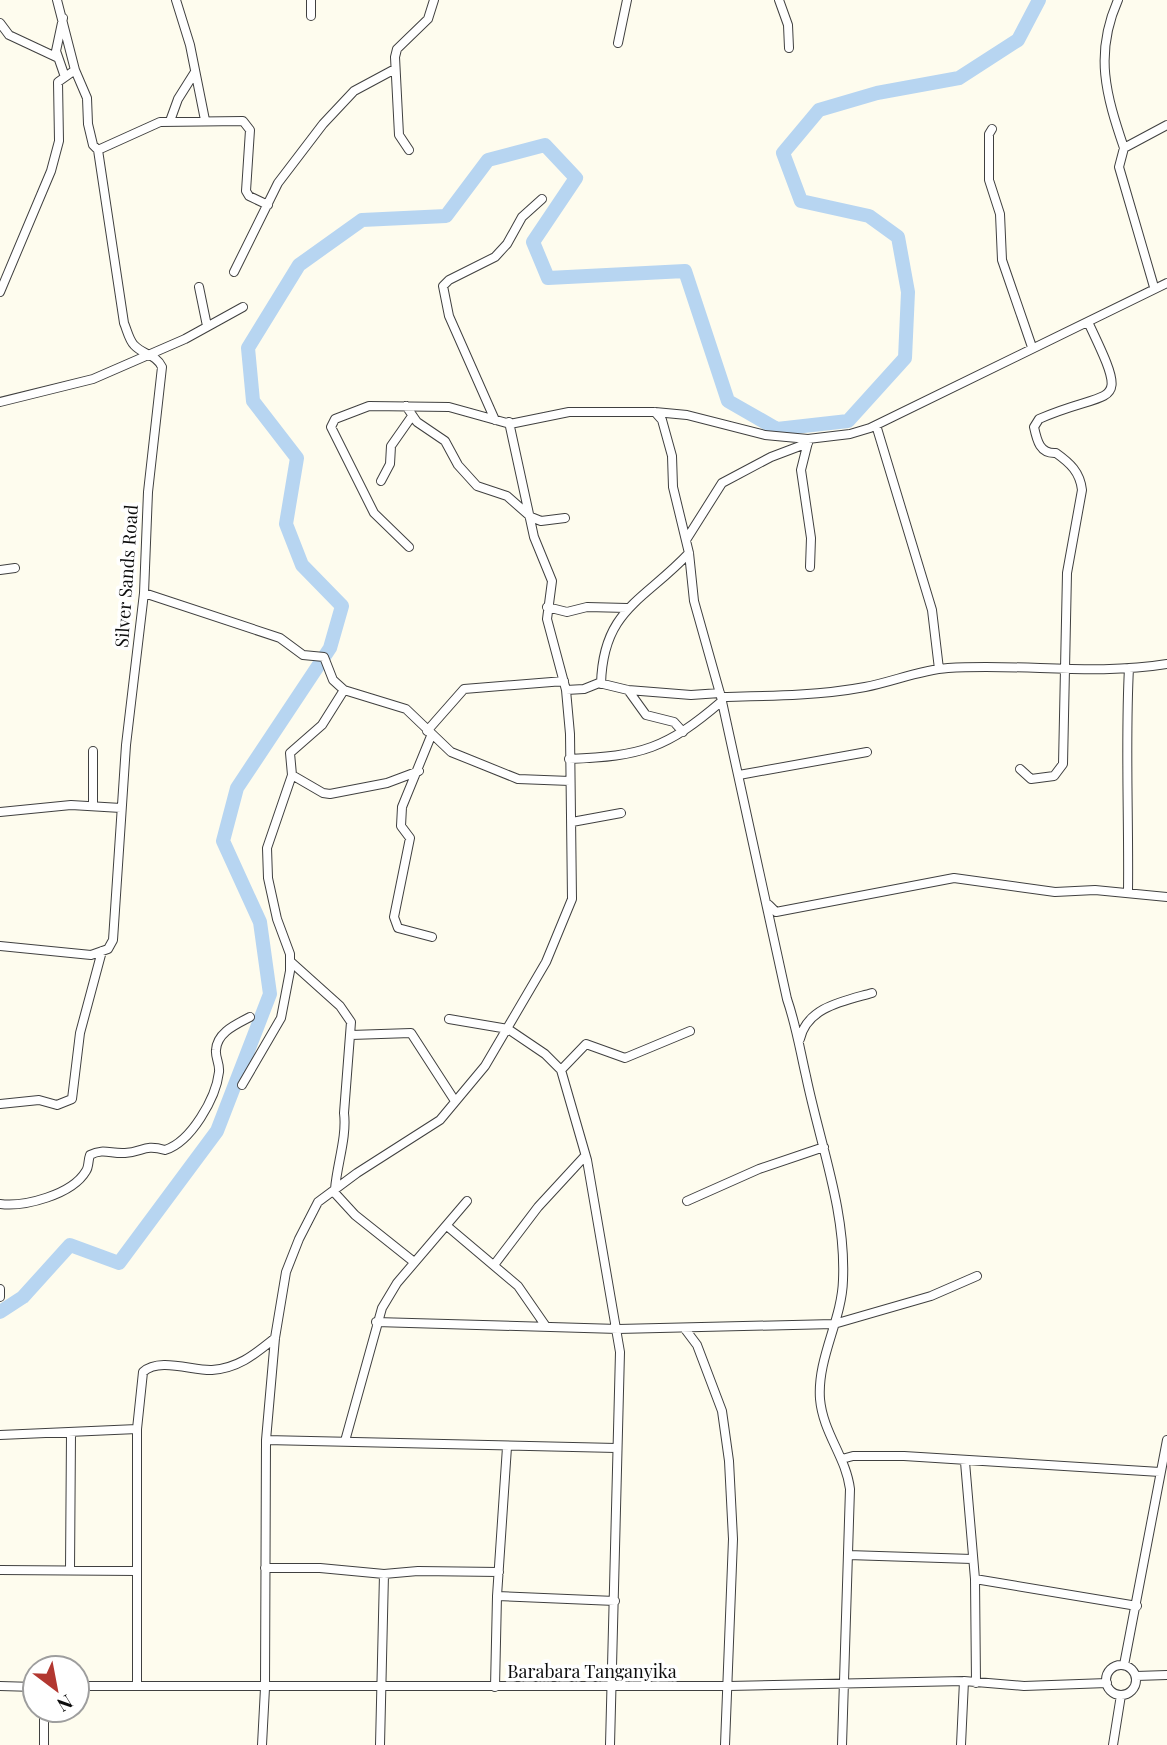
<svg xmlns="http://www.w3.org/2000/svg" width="1167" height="1745" font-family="'Playfair Display',serif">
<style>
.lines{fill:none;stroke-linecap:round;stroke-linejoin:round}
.river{stroke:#b7d5f1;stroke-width:14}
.minor-casing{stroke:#404040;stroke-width:10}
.minor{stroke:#fff;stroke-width:8}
.labels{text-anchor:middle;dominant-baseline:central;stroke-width:7;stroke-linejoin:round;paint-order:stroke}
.street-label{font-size:18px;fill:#0d0d0d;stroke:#fff}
</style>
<rect width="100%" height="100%" fill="#fefcee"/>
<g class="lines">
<path class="river" d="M0,1312L23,1297L70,1245L119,1263L217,1131L270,994L260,922L223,841L237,788L330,648L342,606L302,565L286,524L297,458L253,401L248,348L299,265L362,220L446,216L488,160L545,145L576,178L533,242L548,278L685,271L728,401L777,429L848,421L905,358L908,292L898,237L869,216L801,201L783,153L819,110L877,93L959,78L1018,40L1039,0"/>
<g class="minor-casing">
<path id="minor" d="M176,0L190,45L205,120
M779,0L788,25L789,48
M1118,0C1094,54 1106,95 1124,148
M311,16V0
M63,18L56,51L65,77
M0,23L9,35L56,57
M618,43L627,0
M170,121L178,99L195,72
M992,129L989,134V180L1000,214L1002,260L1032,347
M98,150L160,122L243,121L250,130L246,191L249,196L268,205
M409,150L399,135L395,57L397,49L428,19L434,0
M234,272L278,183L323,124L354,91L395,69
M199,287L207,326
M1154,287L1119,167L1124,148L1167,125
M0,292L51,171L59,141L58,82L75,70
M0,402L93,379L185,339L243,307
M406,406L417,422L445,441L458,465L477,486L507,496L532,518
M655,412L662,420L672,456L673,487L689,553L694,601L721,697L787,999C796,1025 800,1050 806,1076C820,1144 846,1210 843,1280C842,1320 817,1358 820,1399C823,1433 846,1457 850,1489L842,1745
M495,420L449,316L443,286L449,280L495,257L507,244L522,217L542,199
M876,425L932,610L939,669
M808,442L801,470L811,538L810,567
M381,481L390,464L391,446L412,416
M531,517L541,521L565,518
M686,540L722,483L771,457L808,443
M409,547L374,513L331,427L335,419L369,406L449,407L510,424L569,412H655L687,415L765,435L808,439L850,434L870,428L1167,283
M0,570L15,568
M144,593L280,638L303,655L324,657L333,680L344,690L406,709L451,752L518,779L570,781
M547,607L567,612L587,607L627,608
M601,684C603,609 644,601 689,553
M566,690L584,689L599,683L628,690L691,695L720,693
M628,690L646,715L674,722L683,732
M721,697C769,696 817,696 865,687C892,682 920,670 948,668C1021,663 1095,676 1167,664
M427,731L464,689L564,681
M431,736L402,807L401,826L410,838L394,917L398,928L432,937
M569,759C642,756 666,749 722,701
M1020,769L1031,779L1054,776L1063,764L1067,573L1082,490C1080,472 1070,463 1056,453C1040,454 1037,441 1034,427L1039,419C1114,386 1132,414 1088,322
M292,775L323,793L330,794L387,783L419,771
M739,775L867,752
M93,806V751
M0,812L71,805L121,808
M572,822L621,813
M1128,893C1129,818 1125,743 1129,668
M769,905L776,912L954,878L1055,892L1095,890L1167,897
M0,946L91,955L108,949L113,940L126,745L144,593L148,492L162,367C156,354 143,355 134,345C129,340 127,330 124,323L98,150L93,145L88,124L87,98L75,70L57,0
M291,962L340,1006L351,1022L344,1113C347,1137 337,1164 335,1189
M449,1019L508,1029L545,1054L561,1070L587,1160L620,1352L610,1745
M351,1035L411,1033L455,1101
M800,1039C807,1007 844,1001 872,993
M561,1070L586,1044L625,1058L690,1031
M242,1085L281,1018L290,971V954L277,919L268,878L267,848L292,775L290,753L322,725L344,690
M0,1104L39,1100L57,1105L72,1099L80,1033L102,951
M333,1191L355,1215L414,1262
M687,1201L759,1169L824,1147
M0,1204C24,1207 72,1195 86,1171C89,1167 88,1160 90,1155C103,1148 111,1154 125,1153C143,1152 144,1144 165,1150C191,1142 216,1098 219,1072C220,1064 215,1057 216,1050C217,1032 237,1024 250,1017
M447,1226L518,1286L545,1325
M494,1265L538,1207L585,1156
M0,1289V1297
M376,1322L618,1329L834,1324L931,1296L977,1276
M685,1329L697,1345L722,1411L729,1461L733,1539L725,1745
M0,1435L137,1429
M266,1440L616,1448
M345,1441L382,1308L397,1283L467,1201
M842,1459L853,1456H904L1160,1472
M965,1462L975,1579L976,1683
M848,1555L972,1559
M265,1568H320L384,1574L418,1571L499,1572
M0,1570L137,1571
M70,1570L71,1434
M975,1579L1137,1606
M497,1596L615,1601
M1124,1665L1167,1440
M1106 1680a15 15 0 1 1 30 0a15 15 0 1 1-30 0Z
M1136,1676L1167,1675
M137,1685V1429L143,1372C159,1357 193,1371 212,1370C239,1368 255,1354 275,1338
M0,1686L35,1687
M77,1686H729L964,1681L1024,1686L1107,1683
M495,1687L497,1596L507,1447
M44,1710V1745
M262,1745L265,1688L266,1440L275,1338L286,1272L299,1239L318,1202L357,1173L440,1120L485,1066L546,962L572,899L570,734L566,690L547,619L552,581L534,537L509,422
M380,1745L384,1574
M961,1745L964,1681
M1113,1745L1121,1695"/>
</g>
<use href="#minor" class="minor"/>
</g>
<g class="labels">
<g class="street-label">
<text transform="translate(126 576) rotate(-86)">Silver Sands Road</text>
<text x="592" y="1671">Barabara Tanganyika</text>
</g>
</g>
<g transform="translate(56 1689) rotate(148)"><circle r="33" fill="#ffffff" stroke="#9e9e9e" stroke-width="2"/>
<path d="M0-5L12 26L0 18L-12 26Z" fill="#b23730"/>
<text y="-10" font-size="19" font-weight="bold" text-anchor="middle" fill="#0d0d0d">N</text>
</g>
</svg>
